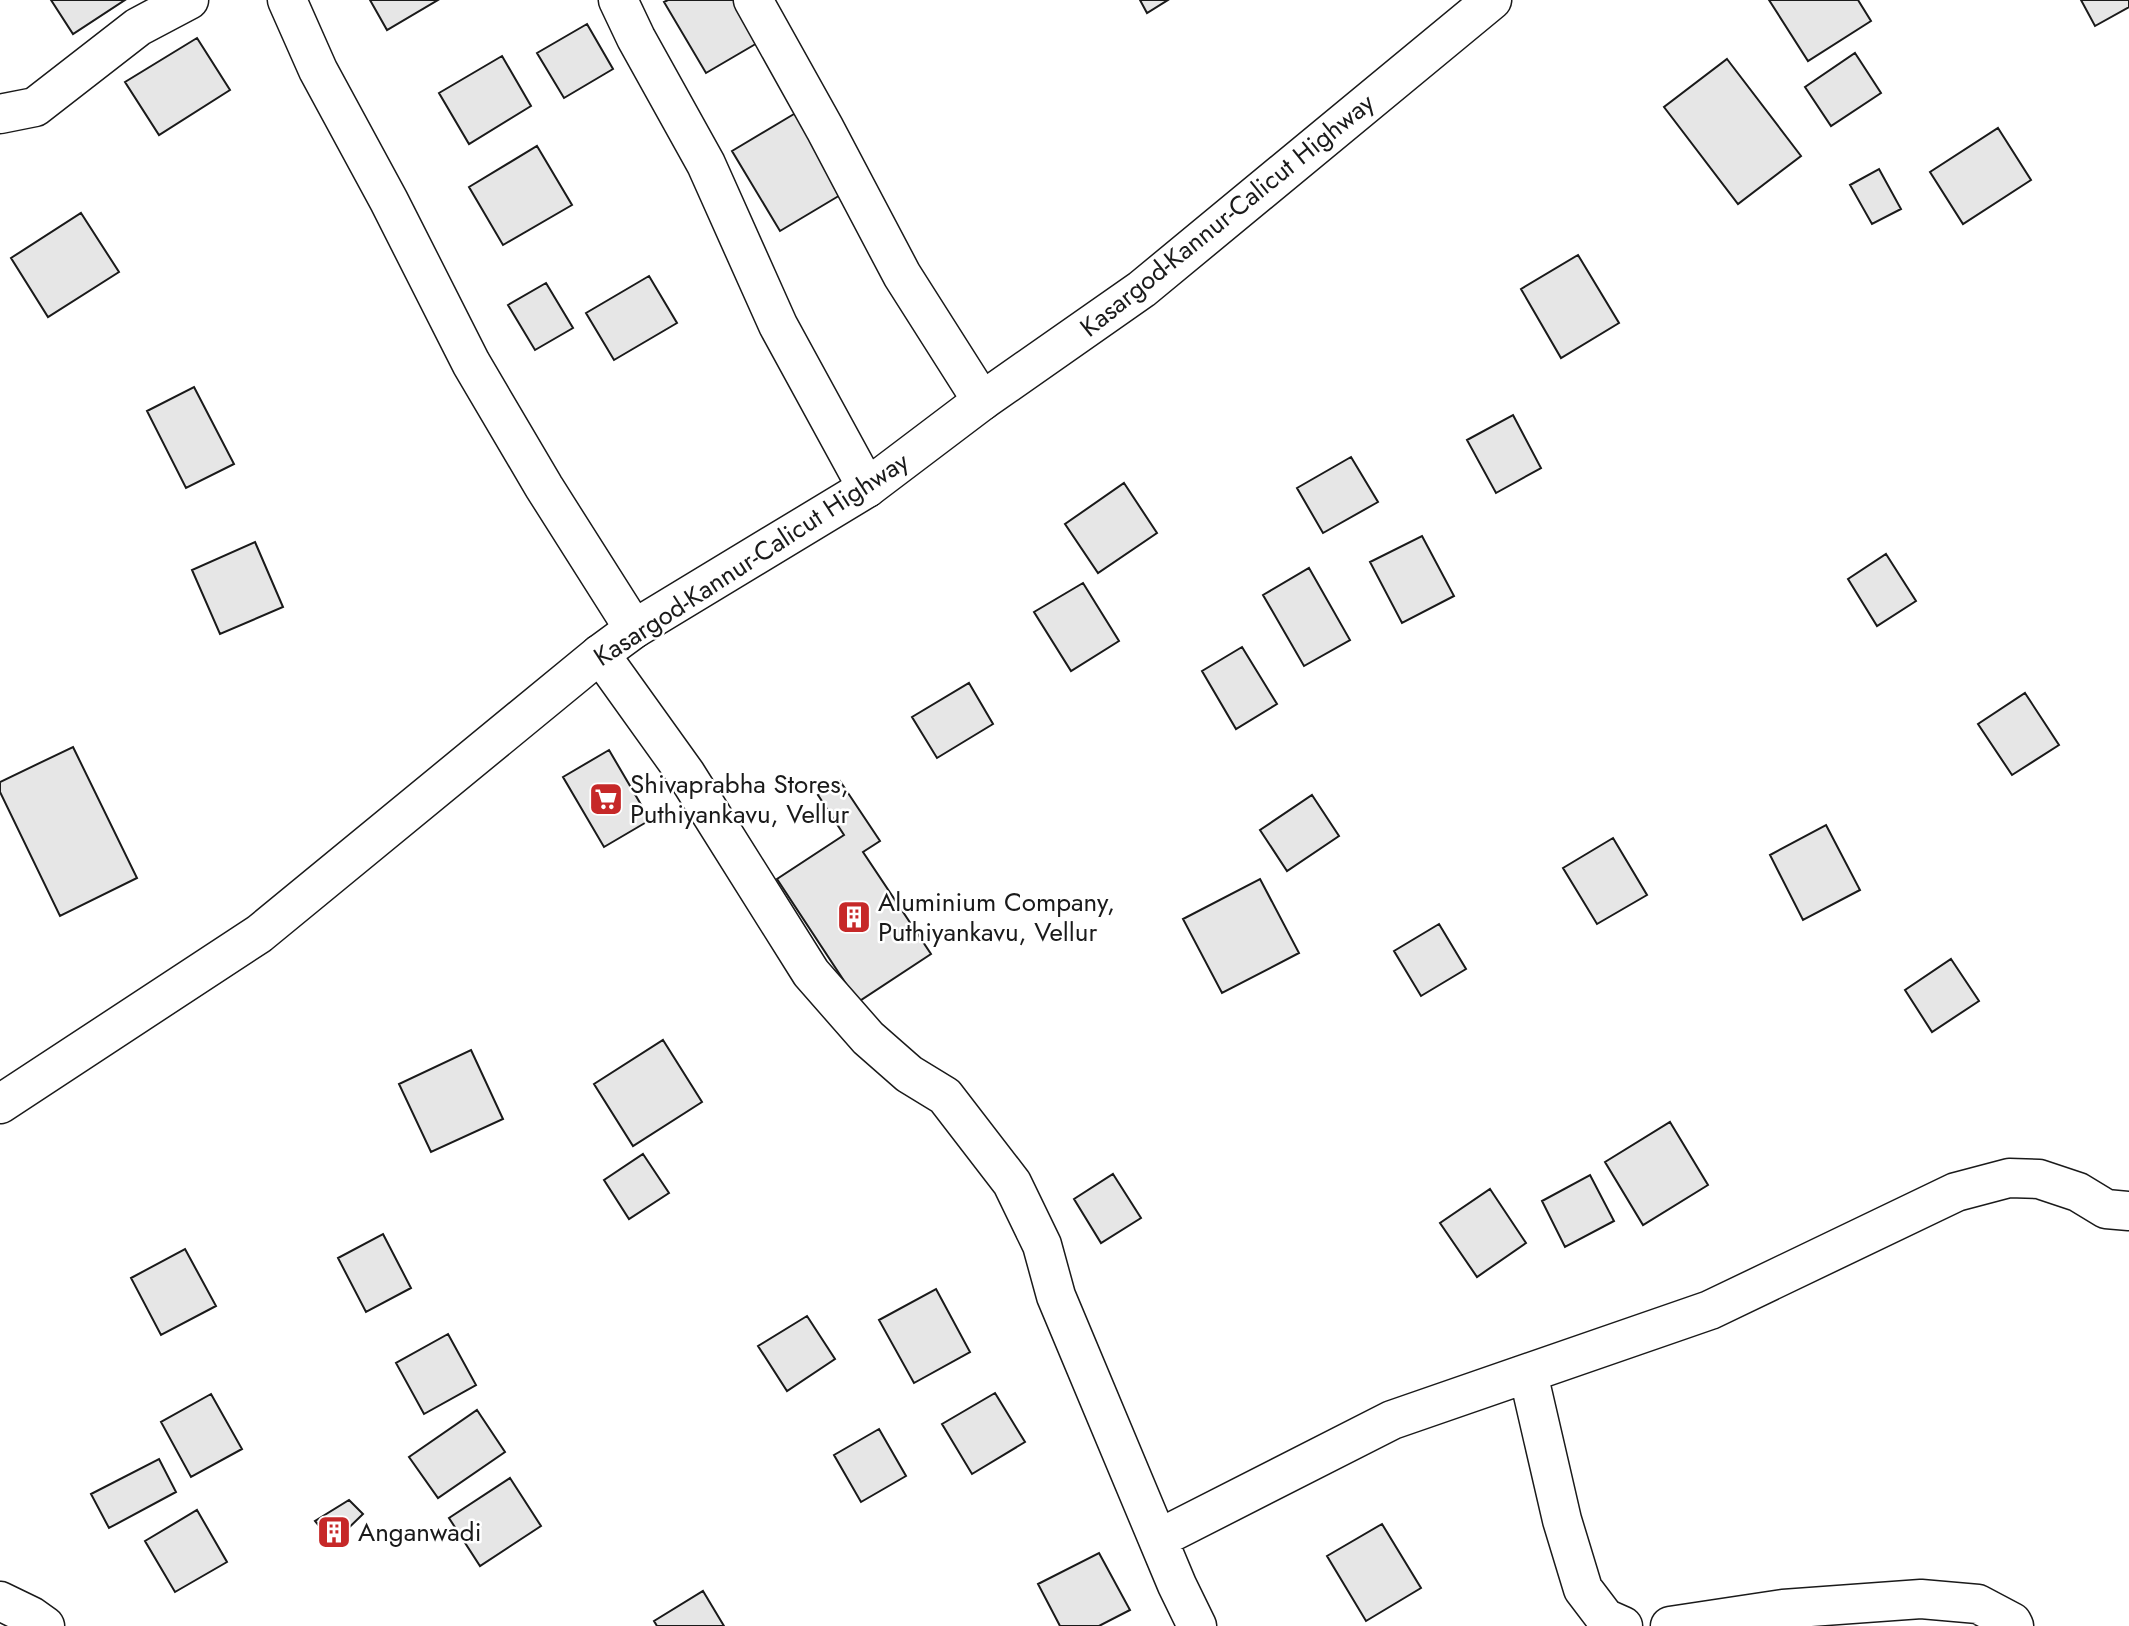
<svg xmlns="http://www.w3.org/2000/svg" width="2129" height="1626" font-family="Jost,sans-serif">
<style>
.building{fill:#e6e6e6;stroke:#1a1a1a;stroke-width:2}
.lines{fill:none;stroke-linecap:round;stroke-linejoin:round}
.minor-casing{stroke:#1a1a1a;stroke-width:41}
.highway-casing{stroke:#1a1a1a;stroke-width:41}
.minor{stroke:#fff;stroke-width:38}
.highway{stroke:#fff;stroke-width:38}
.labels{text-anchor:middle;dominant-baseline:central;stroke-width:5;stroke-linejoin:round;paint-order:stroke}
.street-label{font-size:26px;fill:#1a1a1a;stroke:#fff}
.poi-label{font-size:26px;fill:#1a1a1a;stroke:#fff;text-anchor:start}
</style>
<rect width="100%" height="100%" fill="#fff"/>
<path class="building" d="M51,0H125L73,34Z
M370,0H438L387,30Z
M668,0H734L759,42L706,73L664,2Z
M1140,0H1168L1147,13Z
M1769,0H1858L1871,21L1808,61Z
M2081,0H2129V7L2095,26Z
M587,24L613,69L564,98L537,53Z
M197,38L230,90L159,135L125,82Z
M1855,53L1881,93L1831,126L1805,87Z
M502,56L531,106L469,144L439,93Z
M1727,59L1801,156L1738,204L1664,107Z
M799,111L847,191L780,231L732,151Z
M1998,128L2031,180L1963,224L1930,172Z
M537,146L572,205L503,245L469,187Z
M1879,169L1901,209L1872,224L1850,185Z
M81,213L119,272L48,317L11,258Z
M1578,255L1619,323L1561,358L1521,289Z
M649,276L677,323L614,360L586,313Z
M546,283L573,328L535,350L508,305Z
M194,387L234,464L186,488L147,411Z
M1513,415L1541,468L1496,493L1467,440Z
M1351,457L1378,502L1323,533L1297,488Z
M1124,483L1157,533L1098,573L1065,524Z
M1422,536L1454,596L1402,623L1370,562Z
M255,542L283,607L220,634L192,570Z
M1886,554L1916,601L1877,626L1848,579Z
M1309,568L1350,640L1304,666L1263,595Z
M1083,583L1119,641L1071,671L1034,612Z
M1242,647L1277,704L1236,729L1202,671Z
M969,683L993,724L937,758L912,717Z
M2025,693L2059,745L2012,775L1978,724Z
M73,747L137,878L60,916L0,792V782Z
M609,750L650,820L604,847L563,777Z
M840,781L880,841L863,852L931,954L858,1002L777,879L844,835L818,795Z
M1312,795L1339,836L1287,871L1260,830Z
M1826,825L1860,890L1803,920L1770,855Z
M1613,838L1647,895L1597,924L1563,868Z
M1260,879L1299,953L1222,993L1183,919Z
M1439,924L1466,969L1421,996L1394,951Z
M1951,959L1979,1001L1932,1032L1905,990Z
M663,1040L702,1102L633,1146L594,1084Z
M471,1050L503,1119L431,1152L399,1084Z
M1670,1122L1708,1185L1643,1225L1605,1162Z
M643,1154L669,1193L629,1219L604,1180Z
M1113,1174L1141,1218L1101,1243L1074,1199Z
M1590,1175L1614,1221L1565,1247L1542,1201Z
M1490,1189L1526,1243L1477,1277L1440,1223Z
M383,1234L411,1288L366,1312L338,1258Z
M185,1249L216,1306L161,1335L131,1278Z
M936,1289L970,1352L914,1383L879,1320Z
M807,1316L835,1359L787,1391L758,1346Z
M448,1334L476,1385L424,1414L396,1363Z
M995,1393L1025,1442L972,1474L942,1424Z
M211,1394L242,1449L191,1477L161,1422Z
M477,1410L505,1452L438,1498L409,1457Z
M879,1429L906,1476L861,1502L834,1455Z
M159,1459L176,1492L109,1528L91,1494Z
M510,1478L541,1526L480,1566L449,1518Z
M349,1500L363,1514L333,1543L315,1521Z
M197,1510L227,1562L175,1592L145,1541Z
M1382,1524L1421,1588L1366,1621L1327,1556Z
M1099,1553L1130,1610L1099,1626H1060L1038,1584Z
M703,1591L724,1626H657L654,1621Z"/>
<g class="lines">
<g class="minor-casing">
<path id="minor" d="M287,0L318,70L389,201L471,363L544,487L634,629
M618,0L636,38L706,164L778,325L867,488
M753,0L825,129L902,275L982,401
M0,114L35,107L138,27L189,0
M600,654L686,774L811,973L868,1038L909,1074L945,1096L1012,1183L1042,1245L1056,1296L1177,1585L1197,1626
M1528,1373L1562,1520L1583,1589L1605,1618L1623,1626
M1158,1539L1392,1420L1710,1310L1956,1192L2009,1178L2039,1179L2078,1192L2106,1209L2129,1211
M0,1601L31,1616L45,1626
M1670,1626L1783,1609L1921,1599L1978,1604L2012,1622L2014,1626"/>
</g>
<g class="highway-casing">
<path id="highway" d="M0,1104L259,934L600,654L634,629L867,488L982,401L1142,289L1492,0"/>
</g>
<use href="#minor" class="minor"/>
<use href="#highway" class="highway"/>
</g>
<defs>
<g id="supermarket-square" transform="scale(1.75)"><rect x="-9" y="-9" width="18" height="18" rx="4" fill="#c62828" stroke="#fff"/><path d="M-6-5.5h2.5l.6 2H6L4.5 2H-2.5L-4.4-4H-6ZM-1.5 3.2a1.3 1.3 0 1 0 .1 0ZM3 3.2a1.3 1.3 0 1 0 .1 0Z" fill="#fff"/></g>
<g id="building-square" transform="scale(1.75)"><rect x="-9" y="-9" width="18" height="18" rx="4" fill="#c62828" stroke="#fff"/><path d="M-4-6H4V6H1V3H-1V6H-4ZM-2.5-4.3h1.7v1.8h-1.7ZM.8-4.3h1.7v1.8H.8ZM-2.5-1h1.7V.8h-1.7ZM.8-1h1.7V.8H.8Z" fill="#fff"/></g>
</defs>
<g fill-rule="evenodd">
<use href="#supermarket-square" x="606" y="799"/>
<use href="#building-square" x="854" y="917"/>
<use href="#building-square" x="334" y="1532"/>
</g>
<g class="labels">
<g class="street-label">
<text transform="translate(1227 215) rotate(-39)">Kasargod-Kannur-Calicut Highway</text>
<text transform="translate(751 559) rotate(-33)">Kasargod-Kannur-Calicut Highway</text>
</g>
<g class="poi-label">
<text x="630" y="784">Shivaprabha Stores,<tspan x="630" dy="30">Puthiyankavu, Vellur</tspan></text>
<text x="878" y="902">Aluminium Company,<tspan x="878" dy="30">Puthiyankavu, Vellur</tspan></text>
<text x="358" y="1532">Anganwadi</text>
</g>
</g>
</svg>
